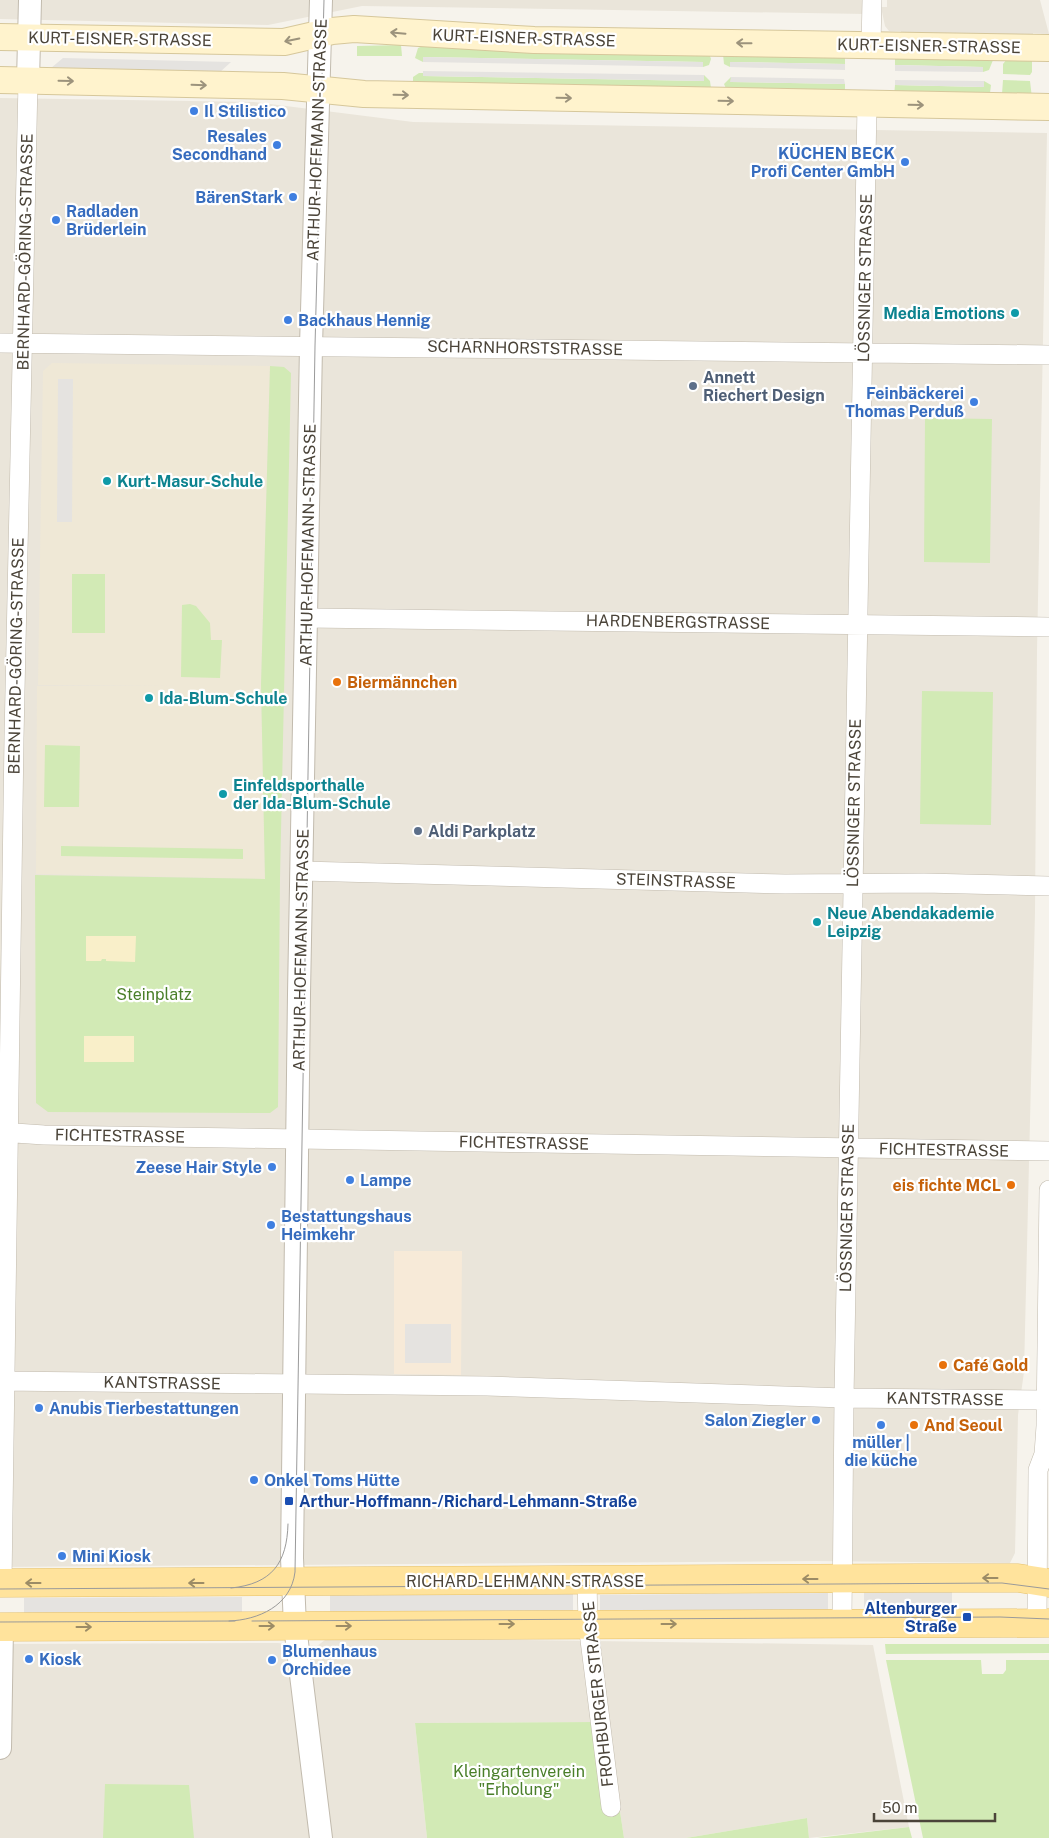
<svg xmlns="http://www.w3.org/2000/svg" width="1049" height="1838" font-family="'Public Sans',sans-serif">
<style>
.residential{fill:#eae5da}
.commercial{fill:#f7ead8}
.education{fill:#efe8d6}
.green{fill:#d2eab5}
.sand{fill:#f9efc9}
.parking{fill:#e5e3e0}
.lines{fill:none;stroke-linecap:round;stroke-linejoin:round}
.minor-casing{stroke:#c2bbae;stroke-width:20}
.tertiary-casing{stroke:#c2bbae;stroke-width:24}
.secondary-casing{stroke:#d6c79b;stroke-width:28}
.primary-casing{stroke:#e6c16a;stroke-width:29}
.minor{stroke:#fff;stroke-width:19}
.tertiary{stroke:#fff;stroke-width:22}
.secondary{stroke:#fff3cd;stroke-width:26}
.primary{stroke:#ffe39c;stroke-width:28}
.tram{stroke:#9a9a9a;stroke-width:1}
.oneway{stroke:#9c937c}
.oneway2{stroke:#9c8c66}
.shop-dot{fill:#3f7fe0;stroke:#fff;stroke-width:2}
.culture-dot{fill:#0f9aa8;stroke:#fff;stroke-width:2}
.service-dot{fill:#5c6f8a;stroke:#fff;stroke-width:2}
.food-dot{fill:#e8710a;stroke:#fff;stroke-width:2}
.transit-dot{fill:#1a4fb4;stroke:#fff;stroke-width:2}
.labels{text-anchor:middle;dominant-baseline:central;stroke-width:4.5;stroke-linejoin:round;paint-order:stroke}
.street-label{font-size:16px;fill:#4b4439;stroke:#fff}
.shop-label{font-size:16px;font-weight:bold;fill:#366cbe;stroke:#fff;text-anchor:start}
.culture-label{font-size:16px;font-weight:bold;fill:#0d838f;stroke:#fff;text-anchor:start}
.service-label{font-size:16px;font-weight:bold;fill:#4e5e75;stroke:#fff;text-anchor:start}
.food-label{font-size:16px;font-weight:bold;fill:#c56008;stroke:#fff;text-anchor:start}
.park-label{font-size:16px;fill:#4a7f2a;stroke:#fff}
.transit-label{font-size:16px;font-weight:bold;fill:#164399;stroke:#fff;text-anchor:start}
</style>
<rect width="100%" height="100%" fill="#f6f3ec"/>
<path class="residential" d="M0,0H865L866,14L362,6L268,25L0,19Z
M887,0H1040L1049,34L1033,33V39L901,37V31H889L885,26L881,7H887Z
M0,98L254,102L413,122L1047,133L1037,651L1035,912L1024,1372L1018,1415L1015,1553L1010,1563L815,1561L0,1567Z
M464,1639L873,1645L909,1827L809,1838L807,1818L686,1838H624L619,1805L595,1722L415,1723L427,1838H0V1644L277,1643L317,1646L325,1640Z"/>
<path class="commercial" d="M394,1251H462L461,1375L394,1374Z"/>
<path class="education" d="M52,363L270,366L261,685L265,879L36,874L37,686L178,685H38L43,371Z"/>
<path class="green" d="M401,45L402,56H357V46Z
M423,46L710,56L711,59L709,65L703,67V62L423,57V62L415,58L418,48Z
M845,53V64L731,62L730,67L724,64L723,54Z
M895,54L993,60L989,70L983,72V67L895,65Z
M1032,57V72L1030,75L1003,74V64L1007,59Z
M419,73H423L424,76L704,81V75L710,81L711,88L413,84V77Z
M731,77V82L845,84V95L728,93L724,84Z
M1003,80L1030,81L1032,98L1002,94Z
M984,81L991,85L990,93L894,96L895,85L983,87Z
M270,366L284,367L291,373L280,878L278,1107L270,1113L48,1112L36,1103L35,875L265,879L261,685Z
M925,418L992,419L990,563L924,562Z
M72,574H105V633H72Z
M190,604L196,606L210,623L211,640H222L220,678L181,677L182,605Z
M922,691L993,692L991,825L920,824Z
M45,745L80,746L79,807H44Z
M61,846L243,849V859L61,856Z
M885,1644H1049V1653L886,1654Z
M886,1660H981L982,1674H1003L1006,1670V1660H1049V1838H923Z
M595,1722L619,1805L624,1838H427L415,1723Z
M105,1784L189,1785L194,1838H103Z
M807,1818L809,1838H686Z
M909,1827L912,1838H817Z"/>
<path class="sand" d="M86,936H136L135,962L106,961V959H102L101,961H86Z
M84,1036H134V1062H84Z"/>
<path class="parking" d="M423,57L703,62V67L423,62Z
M63,58L231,62L219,73L51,68Z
M730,62L845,64V70L730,67Z
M895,65L983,67V72L895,71Z
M423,71L704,75V81L423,76Z
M731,77L844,79L845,84L730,82Z
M895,80L984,81V87L895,85Z
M58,379H73L72,522H57Z
M405,1324H451V1363H405Z
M864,1592H952V1612H864Z
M828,1593V1612L600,1613V1595Z
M573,1594V1614L330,1615V1595Z
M242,1597V1616L24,1617V1598Z"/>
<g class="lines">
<g class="minor-casing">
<path id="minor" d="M871,46L872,0
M0,343L1049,355
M307,618L1049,627
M302,871L785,884L924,883L1049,886
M0,1132L44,1135L1049,1151
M0,1381L487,1386L844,1398L1045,1400
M587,1581L588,1624L611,1807
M2,1583L14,738L28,81
M842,1622L844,1398L867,104
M1037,1622L1038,1470L1044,1454L1046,1426L1049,1190"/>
</g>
<g class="tertiary-casing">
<path id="tertiary" d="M321,0L311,346L299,994L292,1558L295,1626L321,1838
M28,81L30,0
M0,1748L2,1627"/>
</g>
<g class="secondary-casing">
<path id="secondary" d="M0,37L284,42L332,31L354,29L534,40L1049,48
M0,80L283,86L364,94L1049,107"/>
</g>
<g class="primary-casing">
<path id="primary" d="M0,1583L921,1578H1018L1049,1583
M0,1627L1049,1623"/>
</g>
<use href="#minor" class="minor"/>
<use href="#tertiary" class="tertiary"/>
<use href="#secondary" class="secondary"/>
<use href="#primary" class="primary"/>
<path class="tram" d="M231,1588C272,1584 287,1563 288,1524
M0,1589L1002,1583L1049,1589
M229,1621C258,1620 291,1606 295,1572L315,346L324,0
M252,1621L1000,1617L1049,1619
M0,1622L235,1621"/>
</g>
<defs><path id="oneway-shaft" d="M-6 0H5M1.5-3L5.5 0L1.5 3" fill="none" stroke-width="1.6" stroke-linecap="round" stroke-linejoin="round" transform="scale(1.25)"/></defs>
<g class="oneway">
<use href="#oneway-shaft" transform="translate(398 33) rotate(-175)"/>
<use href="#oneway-shaft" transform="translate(292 40) rotate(168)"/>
<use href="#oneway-shaft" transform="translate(744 43) rotate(-179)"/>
<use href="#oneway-shaft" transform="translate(66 81) rotate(1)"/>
<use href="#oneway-shaft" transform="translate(199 85) rotate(2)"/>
<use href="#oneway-shaft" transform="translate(401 95) rotate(1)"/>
<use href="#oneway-shaft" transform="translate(564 98) rotate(1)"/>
<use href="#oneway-shaft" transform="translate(726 101) rotate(1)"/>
<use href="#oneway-shaft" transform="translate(916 105) rotate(1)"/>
</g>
<g class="oneway2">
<use href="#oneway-shaft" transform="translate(990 1578) rotate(-180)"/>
<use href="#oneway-shaft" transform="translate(810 1579) rotate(180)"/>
<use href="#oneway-shaft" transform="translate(33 1583) rotate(180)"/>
<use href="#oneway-shaft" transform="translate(196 1583) rotate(180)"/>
<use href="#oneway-shaft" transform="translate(507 1624)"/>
<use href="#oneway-shaft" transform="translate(669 1624)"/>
<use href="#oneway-shaft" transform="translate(267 1626)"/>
<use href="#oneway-shaft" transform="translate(344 1626)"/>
<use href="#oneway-shaft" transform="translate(84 1627)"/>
</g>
<g class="shop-dot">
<circle cx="194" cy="111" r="5"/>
<circle cx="277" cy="145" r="5"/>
<circle cx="905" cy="162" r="5"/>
<circle cx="293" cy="197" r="5"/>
<circle cx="56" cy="220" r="5"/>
<circle cx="288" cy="320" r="5"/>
<circle cx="974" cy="402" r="5"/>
<circle cx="272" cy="1167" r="5"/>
<circle cx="350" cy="1180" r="5"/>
<circle cx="271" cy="1225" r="5"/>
<circle cx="39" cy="1408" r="5"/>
<circle cx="816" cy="1420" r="5"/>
<circle cx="881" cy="1425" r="5"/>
<circle cx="254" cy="1480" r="5"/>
<circle cx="62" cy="1556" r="5"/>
<circle cx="29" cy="1659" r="5"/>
<circle cx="272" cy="1660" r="5"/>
</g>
<g class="culture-dot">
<circle cx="1015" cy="313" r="5"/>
<circle cx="107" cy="481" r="5"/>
<circle cx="149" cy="698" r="5"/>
<circle cx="223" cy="794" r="5"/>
<circle cx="817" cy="922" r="5"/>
</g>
<g class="service-dot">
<circle cx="693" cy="386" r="5"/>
<circle cx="418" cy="831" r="5"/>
</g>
<g class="food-dot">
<circle cx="337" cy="682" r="5"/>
<circle cx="1011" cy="1185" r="5"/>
<circle cx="943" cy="1365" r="5"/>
<circle cx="914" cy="1425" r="5"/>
</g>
<g class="transit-dot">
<rect x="284" y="1496" width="10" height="10" rx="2.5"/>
<rect x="962" y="1612" width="10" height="10" rx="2.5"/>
</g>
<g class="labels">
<g class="street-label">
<text transform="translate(524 38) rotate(2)">KURT-EISNER-STRASSE</text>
<text transform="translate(120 39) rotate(1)">KURT-EISNER-STRASSE</text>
<text transform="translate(929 46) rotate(1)">KURT-EISNER-STRASSE</text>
<text transform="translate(317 140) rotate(-88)">ARTHUR-HOFFMANN-STRASSE</text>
<text transform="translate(25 252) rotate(-89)">BERNHARD-GÖRING-STRASSE</text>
<text transform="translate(865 278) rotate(-89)">LÖSSNIGER STRASSE</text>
<text transform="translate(525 348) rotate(1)">SCHARNHORSTSTRASSE</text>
<text transform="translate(308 545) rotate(-89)">ARTHUR-HOFFMANN-STRASSE</text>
<text transform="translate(678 622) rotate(1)">HARDENBERGSTRASSE</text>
<text transform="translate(16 656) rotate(-89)">BERNHARD-GÖRING-STRASSE</text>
<text transform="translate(854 803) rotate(-89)">LÖSSNIGER STRASSE</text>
<text transform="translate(676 881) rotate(2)">STEINSTRASSE</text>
<text transform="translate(301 950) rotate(-89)">ARTHUR-HOFFMANN-STRASSE</text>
<text transform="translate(120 1136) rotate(1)">FICHTESTRASSE</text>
<text transform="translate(524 1143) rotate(1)">FICHTESTRASSE</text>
<text transform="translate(944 1150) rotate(1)">FICHTESTRASSE</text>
<text transform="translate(847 1208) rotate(-89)">LÖSSNIGER STRASSE</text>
<text transform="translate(162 1383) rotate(1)">KANTSTRASSE</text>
<text transform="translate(945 1399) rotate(1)">KANTSTRASSE</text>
<text x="525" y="1581">RICHARD-LEHMANN-STRASSE</text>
<text transform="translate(598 1694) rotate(-96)">FROHBURGER STRASSE</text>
</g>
<g class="shop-label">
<text x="204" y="111">Il Stilistico</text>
<text x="267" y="136" text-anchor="end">Resales<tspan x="267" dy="18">Secondhand</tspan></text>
<text x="895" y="153" text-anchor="end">KÜCHEN BECK<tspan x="895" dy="18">Profi Center GmbH</tspan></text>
<text x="283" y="197" text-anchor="end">BärenStark</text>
<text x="66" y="211">Radladen<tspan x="66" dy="18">Brüderlein</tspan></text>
<text x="298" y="320">Backhaus Hennig</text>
<text x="964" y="393" text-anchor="end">Feinbäckerei<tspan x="964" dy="18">Thomas Perduß</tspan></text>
<text x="262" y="1167" text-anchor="end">Zeese Hair Style</text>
<text x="360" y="1180">Lampe</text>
<text x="281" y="1216">Bestattungshaus<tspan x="281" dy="18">Heimkehr</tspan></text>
<text x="49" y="1408">Anubis Tierbestattungen</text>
<text x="806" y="1420" text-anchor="end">Salon Ziegler</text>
<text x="881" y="1442" text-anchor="middle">müller |<tspan x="881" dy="18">die küche</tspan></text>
<text x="264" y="1480">Onkel Toms Hütte</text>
<text x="72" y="1556">Mini Kiosk</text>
<text x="282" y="1651">Blumenhaus<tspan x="282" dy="18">Orchidee</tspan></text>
<text x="39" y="1659">Kiosk</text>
</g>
<g class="culture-label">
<text x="1005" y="313" text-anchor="end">Media Emotions</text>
<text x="117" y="481">Kurt-Masur-Schule</text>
<text x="159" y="698">Ida-Blum-Schule</text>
<text x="233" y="785">Einfeldsporthalle<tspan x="233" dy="18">der Ida-Blum-Schule</tspan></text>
<text x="827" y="913">Neue Abendakademie<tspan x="827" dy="18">Leipzig</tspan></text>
</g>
<g class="service-label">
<text x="703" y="377">Annett<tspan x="703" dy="18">Riechert Design</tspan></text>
<text x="428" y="831">Aldi Parkplatz</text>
</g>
<g class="food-label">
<text x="347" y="682">Biermännchen</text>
<text x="1001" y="1185" text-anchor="end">eis fichte MCL</text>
<text x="953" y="1365">Café Gold</text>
<text x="924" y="1425">And Seoul</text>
</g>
<g class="park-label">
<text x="154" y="994">Steinplatz</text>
<text x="519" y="1771">Kleingartenverein<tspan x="519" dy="18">"Erholung"</tspan></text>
</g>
<g class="transit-label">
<text x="299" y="1501">Arthur-Hoffmann-/Richard-Lehmann-Straße</text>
<text x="957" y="1608" text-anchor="end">Altenburger<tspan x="957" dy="18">Straße</tspan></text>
</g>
</g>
<path d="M874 1813v8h121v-8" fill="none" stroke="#4b4439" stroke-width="2.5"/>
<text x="882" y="1813" font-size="15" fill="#4b4439" stroke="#ffffff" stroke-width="4" paint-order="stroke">50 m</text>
</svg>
